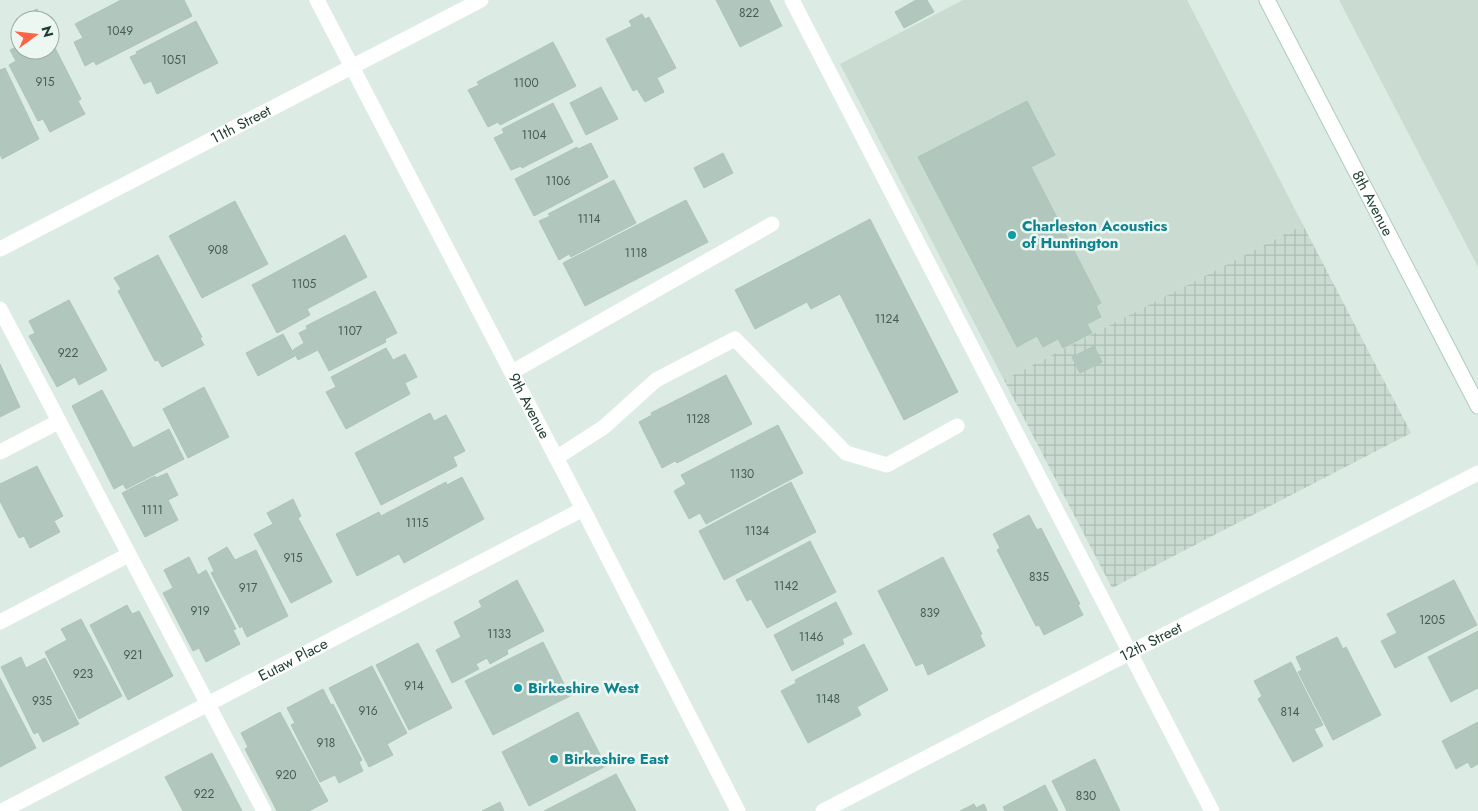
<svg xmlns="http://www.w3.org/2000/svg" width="1478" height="811" font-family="Jost,sans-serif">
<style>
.built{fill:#cadbd2}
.industrial{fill:url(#industrial-grid)}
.building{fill:#b1c6bc;stroke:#aec5b9}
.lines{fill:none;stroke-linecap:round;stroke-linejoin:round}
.secondary-casing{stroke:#aeccbe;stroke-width:17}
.service{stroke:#fff;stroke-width:15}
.minor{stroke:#fff;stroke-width:15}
.secondary{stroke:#fff;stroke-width:15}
.culture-dot{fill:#0f9aa8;stroke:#edf7f1;stroke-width:2}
.labels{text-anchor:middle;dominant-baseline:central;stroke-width:5;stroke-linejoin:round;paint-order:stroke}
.number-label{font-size:12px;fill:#425e53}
.street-label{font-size:15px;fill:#1d3c30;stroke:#edf7f1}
.culture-label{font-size:15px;font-weight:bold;fill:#0d838f;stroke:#edf7f1;text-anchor:start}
</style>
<defs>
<pattern id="industrial-grid" width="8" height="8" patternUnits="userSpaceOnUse" patternTransform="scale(1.25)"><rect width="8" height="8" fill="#cadbd2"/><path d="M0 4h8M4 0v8" fill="none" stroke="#adbdb5"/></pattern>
</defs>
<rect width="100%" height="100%" fill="#dcebe3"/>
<path class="built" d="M963,0H1187L1303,225L1004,380L840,64Z
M1339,0H1478V267Z"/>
<path class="industrial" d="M1303,225L1411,433L1112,588L1004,380Z"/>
<path class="building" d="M121,0H184L192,16L96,65L94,61L85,66L74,42L83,38L75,24Z
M716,0H769L782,26L740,47Z
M916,0H927L934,12L904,28L895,12Z
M37,9L42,20H23L21,17Z
M642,14L645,19L649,17L676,68L657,78L664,92L645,102L637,89L633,91L606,39L632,26L629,21Z
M196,21L218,63L157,94L151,81L144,84L130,57L137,54L136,52Z
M52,42L81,99L78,101L85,114L50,132L43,119L38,121L9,65L16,61L10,50L20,45V50H50Z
M553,42L576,86L500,125L498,122L488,127L468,90L479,85L477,82Z
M5,68L39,139L2,159L0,154V70Z
M601,87L618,119L586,135L570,103Z
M1027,101L1055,155L1031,167L1101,303L1096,306L1101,317L1087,324L1092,333L1063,348L1058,339L1043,347L1037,336L1017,347L918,157Z
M553,103L573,142L522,168L521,166L511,170L494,138L504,133L502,129Z
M591,143L608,177L534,216L515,179L577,147L578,149Z
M723,153L733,173L704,188L694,168Z
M614,180L636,223L571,257L569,254L559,260L539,221L550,216L548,214Z
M686,200L708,242L585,306L563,263Z
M235,201L268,264L202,298L169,236Z
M870,219L958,392L904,420L840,294L811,309L807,302L755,329L735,290Z
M345,235L367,277L307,309L310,315L277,333L252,285Z
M158,255L202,337L200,338L204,345L162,367L158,360L155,361L118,291L121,289L114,278Z
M375,291L397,333L385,339L386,342L329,371L318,350L298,360L293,350L304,343L299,333L307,329L306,326Z
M69,300L107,370L79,385L75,377L57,387L29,336L35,333L29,321Z
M283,334L295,356L258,376L246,353Z
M1094,346L1102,362L1080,373L1072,357Z
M386,348L393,360L405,354L411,365L417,377L405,383L410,394L346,429L326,392L336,387L331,377Z
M0,364L20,407L0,417Z
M726,375L752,424L677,463L675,461L662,468L639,422L652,415L651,413Z
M204,387L229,437L188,458L163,409Z
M102,390L133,448L169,429L184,459L126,489L123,484L114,489L72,406Z
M430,413L434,421L446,415L451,424L465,451L453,457L457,466L381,505L355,453Z
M778,425L803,473L706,524L700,513L689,519L674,491L686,484L681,475Z
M37,466L63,516L54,521L60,532L30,548L24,536L19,538L0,501V484Z
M167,473L178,495L168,500L178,520L145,537L122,493L155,476L156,478Z
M462,477L484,519L404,563L399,554L357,576L336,534L379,512L381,516L446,482L447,485Z
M791,482L816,532L724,580L699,531Z
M293,499L301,516L298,518L332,582L291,603L254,534L273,524L267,513Z
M1029,515L1037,530L1041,528L1080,604L1078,605L1083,615L1044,635L1039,625L1036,626L997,550L1000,548L993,534Z
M810,541L836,592L767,628L751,599L747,601L736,580Z
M227,547L235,560L256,550L288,616L247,637L242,626L240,628L211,573L214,571L208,558Z
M189,557L198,575L206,570L236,629L233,630L240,644L206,662L199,648L193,651L163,593L173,588L164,570Z
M943,557L982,634L980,635L985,646L928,675L923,663L916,666L878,591Z
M517,580L544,631L507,650L508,654L490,664L487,658L476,664L479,669L452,683L436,650L461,637L454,622L482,607L479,601Z
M1454,580L1477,625L1395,668L1381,641L1397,633L1387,614Z
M836,602L852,634L842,639L844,644L792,671L774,635Z
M127,605L132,614L139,611L173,676L128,700L90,625Z
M81,619L122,696L79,719L45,652L67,640L61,629Z
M1478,631V688L1451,702L1428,657Z
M1337,637L1343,649L1346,647L1381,715L1333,740L1298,672L1302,670L1296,657Z
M543,642L570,696L493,735L465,681Z
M418,643L452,708L409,730L376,665Z
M864,644L888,690L857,707L861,715L808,743L781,691L796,683L795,680Z
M21,657L26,668L45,658L79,724L43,742L38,732L34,734L1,667Z
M1291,662L1323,725L1314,729L1323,746L1293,762L1258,699L1262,696L1254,681Z
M372,666L407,733L387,744L393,755L369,767L329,688Z
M0,678L36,748L0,767Z
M323,689L331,705L333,704L362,760L359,762L363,771L339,783L335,775L320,782L291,725L295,723L287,708Z
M280,712L328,801L309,811H277L245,749L248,747L241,733Z
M578,712L606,766L529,806L502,752Z
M1478,722V764L1471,768L1468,762L1456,769L1442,741Z
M212,753L242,811H183L165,777Z
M1095,759L1120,811H1067L1052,781Z
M616,774L636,811H544Z
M1045,785L1058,811H1005L1003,807Z
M500,802L504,811H482Z
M974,804L976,808L984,804L987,811H960Z"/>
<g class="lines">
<g class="secondary-casing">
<g id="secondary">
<path id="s5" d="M1267,0L1478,406"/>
</g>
</g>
<path class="service" d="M792,0L1212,811
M0,309L264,811
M512,372L772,224
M0,452L58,422
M556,458L604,427L656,380L735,339L846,453L887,465L957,426
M0,622L128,555"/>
<g class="minor">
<path id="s1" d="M317,0L583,509L738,811"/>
<path id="s2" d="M0,249L481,0"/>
<path id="s3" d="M2,811L583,509"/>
<path id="s4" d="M823,811L1478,473"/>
</g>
<use href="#secondary" class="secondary"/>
</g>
<g class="culture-dot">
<circle cx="1012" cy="235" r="5"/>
<circle cx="518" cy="688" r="5"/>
<circle cx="554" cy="759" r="5"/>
</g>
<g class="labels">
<g class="number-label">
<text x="749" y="13">822</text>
<text x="120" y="31">1049</text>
<text x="174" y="60">1051</text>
<text x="45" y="82">915</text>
<text x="526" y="83">1100</text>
<text x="534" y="135">1104</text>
<text x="558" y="181">1106</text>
<text x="589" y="219">1114</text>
<text x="218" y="250">908</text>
<text x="636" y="253">1118</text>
<text x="304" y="284">1105</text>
<text x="887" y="319">1124</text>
<text x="350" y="331">1107</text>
<text x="68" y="353">922</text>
<text x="698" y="419">1128</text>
<text x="742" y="474">1130</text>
<text x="152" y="510">1111</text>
<text x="417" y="523">1115</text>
<text x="757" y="531">1134</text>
<text x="293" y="558">915</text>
<text x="1039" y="577">835</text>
<text x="786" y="586">1142</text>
<text x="248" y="588">917</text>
<text x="200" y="611">919</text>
<text x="930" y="613">839</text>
<text x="1432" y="620">1205</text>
<text x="499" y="634">1133</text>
<text x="811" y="637">1146</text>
<text x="133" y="655">921</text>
<text x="83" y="674">923</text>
<text x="414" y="686">914</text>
<text x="828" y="699">1148</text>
<text x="42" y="701">935</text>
<text x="368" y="711">916</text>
<text x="1290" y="712">814</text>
<text x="326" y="743">918</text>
<text x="286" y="775">920</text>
<text x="204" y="794">922</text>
<text x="1086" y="796">830</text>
</g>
<g class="street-label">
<text stroke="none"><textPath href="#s2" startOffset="271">11th Street</textPath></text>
<text stroke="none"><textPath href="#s5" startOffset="229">8th Avenue</textPath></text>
<text stroke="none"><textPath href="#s1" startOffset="458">9th Avenue</textPath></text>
<text stroke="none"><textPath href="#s4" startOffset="369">12th Street</textPath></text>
<text stroke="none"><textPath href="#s3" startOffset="328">Eutaw Place</textPath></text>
</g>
<g class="culture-label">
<text x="1022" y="226">Charleston Acoustics<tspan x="1022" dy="17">of Huntington</tspan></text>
<text x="528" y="688">Birkeshire West</text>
<text x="564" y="759">Birkeshire East</text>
</g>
</g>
<g transform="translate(35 35) rotate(75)"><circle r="24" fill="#edf7f1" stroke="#9aaca4"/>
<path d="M0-4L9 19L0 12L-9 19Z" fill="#ff6346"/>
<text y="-8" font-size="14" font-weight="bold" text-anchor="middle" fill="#1d3c30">N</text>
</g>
</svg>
